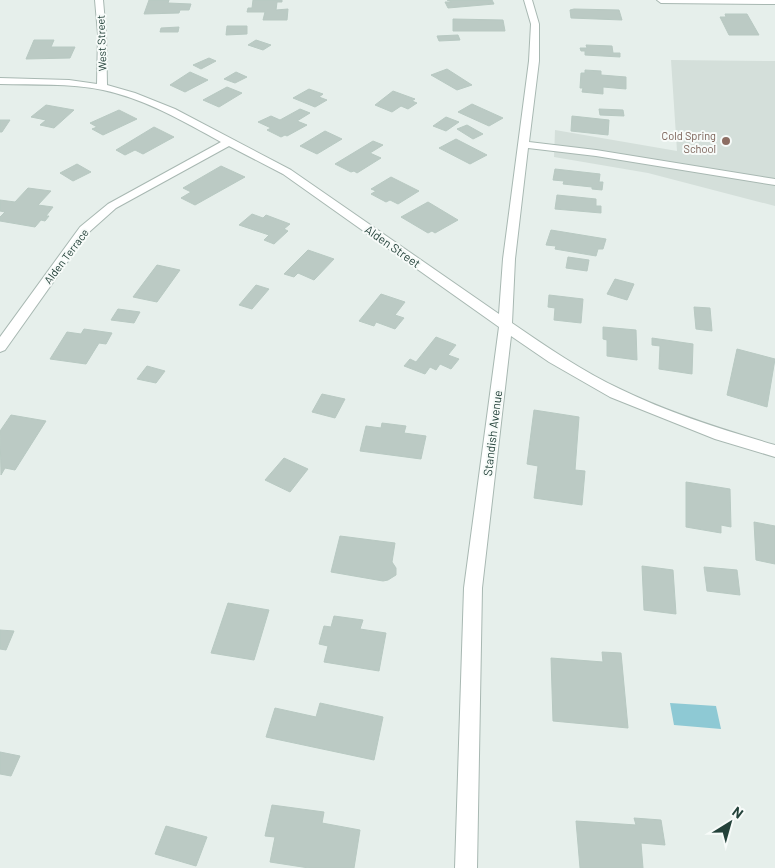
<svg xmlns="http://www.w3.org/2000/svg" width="775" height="868" font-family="Barlow,sans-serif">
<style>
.built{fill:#d4dfda}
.water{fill:#8ec9d4}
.building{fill:#bbcac4;stroke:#b8c9c2}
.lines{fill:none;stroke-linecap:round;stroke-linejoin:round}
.minor-casing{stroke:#a8b8b2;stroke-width:2}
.minor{fill:#fff;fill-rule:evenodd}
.education-dot{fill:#8d6e63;stroke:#f7fbf9;stroke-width:2}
.labels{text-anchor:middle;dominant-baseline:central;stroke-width:4;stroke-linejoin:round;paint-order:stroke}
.far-street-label{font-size:11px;fill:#24423a;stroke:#f7fbf9}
.far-education-label{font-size:11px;fill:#785e54;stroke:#f7fbf9;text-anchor:end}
.street-label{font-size:12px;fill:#24423a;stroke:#f7fbf9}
</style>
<rect width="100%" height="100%" fill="#e6efeb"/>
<path class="built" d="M671,60L775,61V206L648,173L554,157L555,130L677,151Z"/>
<path class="water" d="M670,703L716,706L721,729L674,725Z"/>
<path class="building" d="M149,0H169L168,3L191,4L189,10H180L179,13L144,14Z
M253,0H282V2H277L276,10L288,9L287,20H263L265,12H247L248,8H252Z
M447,0H492L494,4L448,8L445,2H452Z
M574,9L619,10L622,20L571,18L570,10Z
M725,14H747L759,35H729L720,17H726Z
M453,19L503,20L505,31H453Z
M227,26H247V34L226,35Z
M179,27L178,32H160L161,28Z
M458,35L460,40L439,41L437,36Z
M34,40H54L51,47H75L70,58L26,59Z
M256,40L271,45L263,50L248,45Z
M586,45L612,46L613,53H620V57L585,55V51H581L580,48H587Z
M209,58L216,61L201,69L193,65Z
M447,69L472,85L457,90L431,75Z
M585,70L601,71V75L626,77V89L603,87V94L582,92L583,88H580L581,73H585Z
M190,72L208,80L185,92L170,85Z
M236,72L247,77L235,83L224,79Z
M227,87L242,93L219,107L203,100Z
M309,89L323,94L319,97L327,100L315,107L293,98Z
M393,91L415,99L412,101L417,103L408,109L401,106L392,112L375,105Z
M472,104L503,118L489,126L458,112Z
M46,105L74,110L54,128L40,125L46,120L31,117Z
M300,109L310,113L297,121L307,125L287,136L285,135L281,137L267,130L271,128L258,122L271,116L280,120Z
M599,109L623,110L624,116L600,115Z
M119,110L137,119L103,135L92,129L97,127L90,123Z
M572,116L609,120L608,135L571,131Z
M446,117L459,122L446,131L433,126Z
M0,120H10L2,132H0Z
M467,125L483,134L473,139L457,129Z
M154,127L174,137L143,154L135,150L125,155L116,150Z
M325,131L342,139L317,154L300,146Z
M456,139L487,155L470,164L439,148Z
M373,141L383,145L370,153L381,158L357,173L354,171L351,172L335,164Z
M77,164L91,172L73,181L60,173Z
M221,166L245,177L195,205L181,198L191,192L183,188Z
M555,169L600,174L599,182H603L602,190L592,189V187L563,184L564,181L553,180Z
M391,177L419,191L398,204L390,200L386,202L371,194L376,191L371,189Z
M28,188L51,191L38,205L53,207L46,216H49L45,221L41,220L35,227L0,221V217L5,212L0,211V200L15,202Z
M557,195L596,199V206H601V213L555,209Z
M428,202L458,220L435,233L432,231L428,233L401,217Z
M252,214L263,218L266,215L290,224L284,229L288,231L274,244L264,240L269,235L239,225Z
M551,230L606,239L603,249H598L596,256L555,249L556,246L546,245Z
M308,250L334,259L314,280L298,273L294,277L284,274Z
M568,257L589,260L587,271L566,268Z
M157,265L180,270L157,302L133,297Z
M615,279L634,284L627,300L607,294Z
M256,285L269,289L252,309L239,305Z
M381,294L405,302L395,315L404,318L395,329L376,322L374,326L359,321Z
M549,295L583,299L581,323L554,320L555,308L548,307Z
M694,307L710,308L712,331L696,329Z
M118,309L140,312L134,323L111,320Z
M603,327L636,330L637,360L607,356V340L603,339Z
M84,329L112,333L106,344L99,343L86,364L50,359L67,332L81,334Z
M436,337L456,345L448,355L459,359L451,369L440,364L436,370L430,367L425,374L404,366L410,359L416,362Z
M652,338L693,344L692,374L659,369L660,346L652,345Z
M737,349L775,359L767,407L727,395Z
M147,366L165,371L156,383L137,379Z
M322,394L345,399L335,418L312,412Z
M534,410L579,417L575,470L585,471L582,505L534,498L538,466L527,464Z
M11,415L46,421L15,470L5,468L1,475L0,431Z
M382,423L406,426L404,433L426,436L421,459L360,451L366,426L381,428Z
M284,458L308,469L290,492L265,480Z
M686,482L730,489L731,527L721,525V533L686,527Z
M754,522L775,526V564L756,560Z
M340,536L395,543L392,562L396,568V575L388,580L383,581L331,572Z
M642,566L673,570L676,614L644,610Z
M704,567L737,570L740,595L707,591Z
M228,603L269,610L254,660L211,653Z
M334,616L363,620L360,629L386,633L379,671L324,662L328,646L319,644L324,626L331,627Z
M0,630L14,631L6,650L0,649Z
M602,652L621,653L628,728L553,721L551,658L603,662Z
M320,703L383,717L374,760L266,737L275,708L316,717Z
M0,752L20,756L11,776L0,774Z
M272,805L324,812L322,823L360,830L354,868H309L270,862L275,837L265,836Z
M634,818L661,820L665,845L641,843L643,868H580L576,821L636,825Z
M166,826L207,837L196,866L155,854Z"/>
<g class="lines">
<g class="minor-casing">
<path id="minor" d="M95,0H103L106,34L107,85L135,93L175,109L291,170L499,314L503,259L529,61L531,24L524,0H532L539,24V61L529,142L596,150L775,179V185L596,156L528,148L515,259L512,323C547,347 582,371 620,389C669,413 723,430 775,445V457L715,439L610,397L549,362L511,336L482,588L477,868H455L464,588L499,327L283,174L229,146L116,208L88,233L5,350L0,352V337L80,227L108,204L221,142C183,121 145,99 103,90C69,83 34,85 0,84V78L69,80L97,84L98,34Z
M657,0H775V4L661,3Z"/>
</g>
<use href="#minor" class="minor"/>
</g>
<circle class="education-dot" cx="726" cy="141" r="5"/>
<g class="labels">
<g class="far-street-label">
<text transform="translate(101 43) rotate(-92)">West Street</text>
<text transform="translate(66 256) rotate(-53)">Alden Terrace</text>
</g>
<g class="far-education-label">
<text x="716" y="135">Cold Spring<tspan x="716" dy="13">School</tspan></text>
</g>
<g class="street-label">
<text transform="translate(393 246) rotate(35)">Alden Street</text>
<text transform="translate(492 433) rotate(-83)">Standish Avenue</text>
</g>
</g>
<g transform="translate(730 823) rotate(37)" stroke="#f7fbf9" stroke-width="4" paint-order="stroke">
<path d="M0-4L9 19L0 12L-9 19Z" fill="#24423a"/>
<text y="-8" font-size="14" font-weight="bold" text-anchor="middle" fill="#24423a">N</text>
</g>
</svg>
